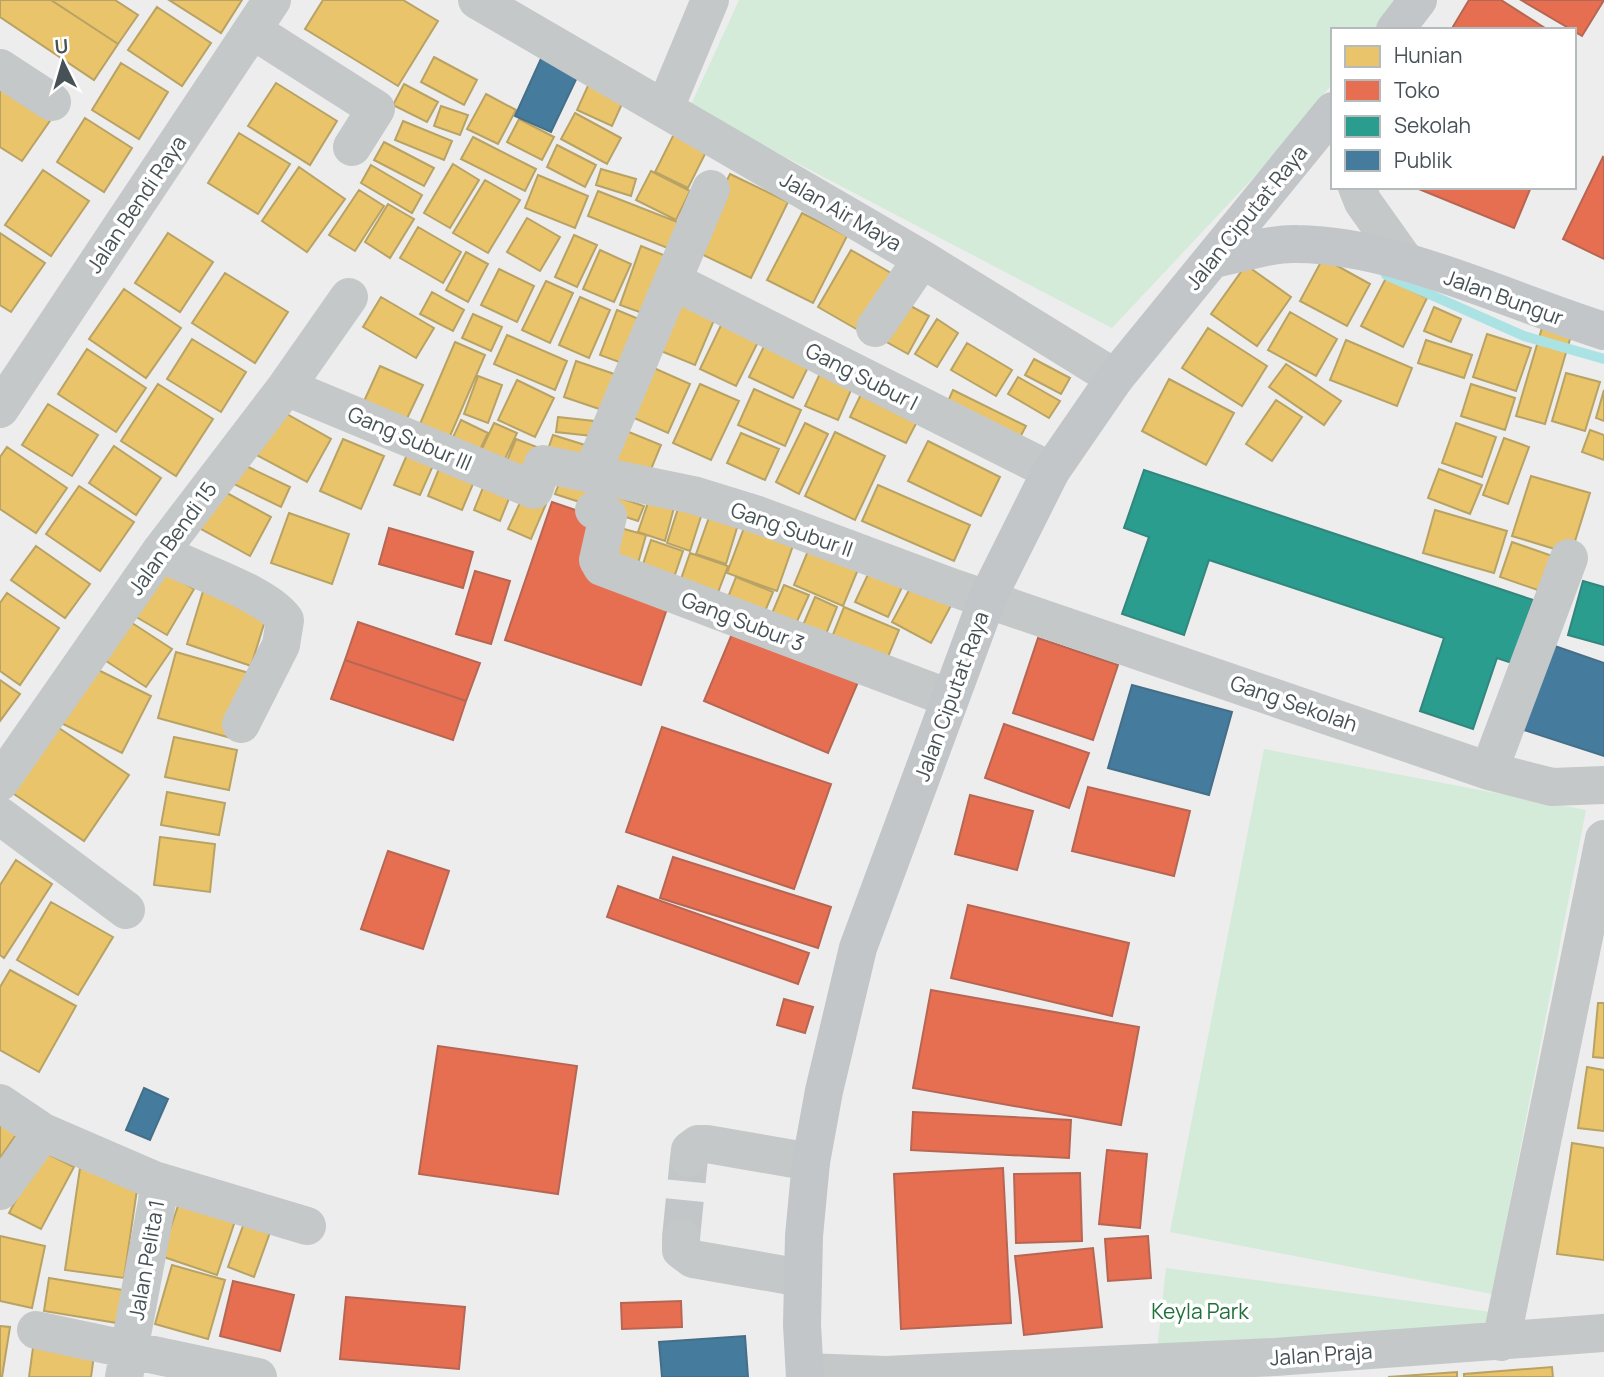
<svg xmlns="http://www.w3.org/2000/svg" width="1604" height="1377" font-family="Manrope,sans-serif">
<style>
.green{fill:#d3ebd8}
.homes{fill:#e9c46a;stroke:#b8a264;stroke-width:2}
.shops{fill:#e76f51;stroke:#b76653;stroke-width:2}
.schools{fill:#2a9d8f;stroke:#32867e;stroke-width:2}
.public{fill:#457b9d;stroke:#456f88;stroke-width:2}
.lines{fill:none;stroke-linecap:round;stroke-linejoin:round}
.stream{stroke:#abe3e5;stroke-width:10}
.minor-tunnel{stroke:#c3c6c8;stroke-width:38;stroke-dasharray:38 19;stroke-linecap:butt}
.minor{stroke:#c5c8c8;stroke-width:38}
.major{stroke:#c2c6c8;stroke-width:38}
.labels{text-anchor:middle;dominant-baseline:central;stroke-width:7;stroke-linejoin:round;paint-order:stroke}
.street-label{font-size:21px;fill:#465257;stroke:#fff}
.park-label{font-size:21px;fill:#207039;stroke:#fff}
</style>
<rect width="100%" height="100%" fill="#ededed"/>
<path class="green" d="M739,0H1401L1376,30H1333V83L1267,163L1112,328L690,107Z
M1264,749L1586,810L1492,1294L1170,1232Z
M1166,1268L1491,1312V1335L1157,1351Z"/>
<path class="homes" d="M0,0H51L118,44L94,80L0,17Z
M51,0H115L138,15L118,44Z
M169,0H242L221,33Z
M323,0H403L438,21L398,86L305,29Z
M157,7L211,43L182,86L128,50Z
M434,57L477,80L464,105L421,82Z
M121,63L168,92L139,139L92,110Z
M0,78L54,115L22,161L0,147Z
M591,79L626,95L612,126L577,110Z
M276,83L337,121L310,165L248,126Z
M404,84L438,102L427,122L393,105Z
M486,94L516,110L498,144L467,129Z
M441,106L468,115L460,135L434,126Z
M575,113L621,138L607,164L561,139Z
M85,118L132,148L104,192L57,162Z
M519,119L554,137L542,160L507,142Z
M403,121L452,141L444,160L395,140Z
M679,124L712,140L688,188L655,172Z
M239,133L290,164L258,214L208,183Z
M473,137L536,169L525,191L461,159Z
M384,142L434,168L424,186L374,160Z
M557,145L596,165L585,187L547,167Z
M453,164L479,180L450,228L424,213Z
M371,165L422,195L412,213L361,183Z
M299,167L345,199L307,252L262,221Z
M601,169L636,179L631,196L596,185Z
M43,170L89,201L51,256L5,225Z
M651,171L690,191L676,220L636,200Z
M730,174L788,202L751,278L693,250Z
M538,175L588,196L575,228L525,208Z
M485,180L520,200L488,253L453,233Z
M359,190L384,206L355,251L329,235Z
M598,191L680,223L670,249L588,216Z
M388,204L414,219L390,258L365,242Z
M802,213L847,236L813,303L767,280Z
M527,218L560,237L540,271L507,252Z
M418,227L461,252L443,283L400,258Z
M0,233L45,263L11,312L0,305Z
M168,233L213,262L180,312L135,283Z
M574,235L597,245L577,287L555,277Z
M641,246L666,256L645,314L620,305Z
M600,250L631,264L614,302L583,289Z
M851,250L898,277L865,334L818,307Z
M466,252L488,264L468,302L446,290Z
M1323,258L1370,284L1347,326L1300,301Z
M1246,265L1291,297L1257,346L1211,314Z
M499,269L534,286L517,322L481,305Z
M225,273L288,312L255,363L192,323Z
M1386,278L1427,298L1403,347L1361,326Z
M546,281L573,293L550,343L522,330Z
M124,289L181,328L146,378L89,339Z
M432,292L464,310L453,331L420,314Z
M673,295L717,313L695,365L651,347Z
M381,297L434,328L416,358L363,327Z
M580,297L610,310L589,358L559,345Z
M896,298L929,316L908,354L876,336Z
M1434,307L1461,319L1451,342L1424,331Z
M617,310L646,322L630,366L600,355Z
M1290,312L1337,339L1316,376L1268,350Z
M473,314L502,327L491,351L462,338Z
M725,317L762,334L736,386L700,369Z
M937,319L958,333L937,367L915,354Z
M1544,321L1573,329L1545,424L1516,416Z
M1208,328L1267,366L1242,406L1182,368Z
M1487,334L1531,348L1516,391L1473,377Z
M507,335L567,361L555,390L494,364Z
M769,336L813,357L793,398L749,377Z
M192,339L246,372L221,412L167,379Z
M1346,340L1412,368L1397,406L1330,380Z
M1426,340L1472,355L1464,378L1418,363Z
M455,342L485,355L447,443L417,431Z
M967,343L1012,370L996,396L951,370Z
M87,349L146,388L116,432L58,394Z
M1034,359L1070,378L1061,394L1025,375Z
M576,361L623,377L611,413L564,397Z
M1286,364L1341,401L1324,425L1269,387Z
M647,365L690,384L668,433L625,414Z
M380,366L423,385L402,429L360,410Z
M823,367L855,381L838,420L805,406Z
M1566,373L1600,382L1585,431L1552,421Z
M478,376L502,385L488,423L464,414Z
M1018,377L1060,401L1049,418L1008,394Z
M1169,379L1234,413L1206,465L1142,431Z
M517,380L554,398L535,437L498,420Z
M158,384L213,419L176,476L121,441Z
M700,384L739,401L711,460L673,443Z
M1471,384L1515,398L1505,430L1461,416Z
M865,386L922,412L906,443L850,417Z
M754,389L801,410L785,446L738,425Z
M953,390L1026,426L1016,445L944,410Z
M1604,390V421L1596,418Z
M1276,400L1302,417L1272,461L1246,444Z
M48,404L98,435L72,476L22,445Z
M278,409L331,439L307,482L253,453Z
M558,417L603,422L601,437L556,432Z
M461,420L488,433L475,460L448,448Z
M494,423L517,433L504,461L481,451Z
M805,423L828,434L799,494L776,482Z
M1456,423L1496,437L1482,477L1442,463Z
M619,428L661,445L647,479L605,461Z
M1590,430L1604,435V460L1582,452Z
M835,432L885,456L855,520L805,496Z
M741,433L779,449L765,480L727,463Z
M553,435L585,445L579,465L546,455Z
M1504,438L1529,447L1508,504L1483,495Z
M343,439L384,456L361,509L320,491Z
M516,439L547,451L533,485L502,473Z
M928,441L1000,477L981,516L908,481Z
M114,446L161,478L136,515L89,483Z
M7,447L67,488L36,533L0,509V457Z
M409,450L435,461L420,495L394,485Z
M443,459L478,472L462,510L428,496Z
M242,464L290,487L281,507L232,483Z
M1439,469L1482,485L1470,514L1428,498Z
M1531,476L1590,493L1571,554L1512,536Z
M561,478L644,506L638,521L555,494Z
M486,480L512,491L500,521L474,510Z
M878,485L970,525L954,561L862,521Z
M79,486L134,522L100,571L46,534Z
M216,487L271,517L250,556L194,525Z
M653,488L678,493L665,541L638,532Z
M524,494L546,504L531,539L508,529Z
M682,496L705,504L690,551L667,543Z
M712,509L740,518L726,564L696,554Z
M1435,510L1507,531L1494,573L1423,553Z
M289,513L349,534L332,584L271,563Z
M747,520L796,537L777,591L727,573Z
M613,526L646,535L635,574L602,565Z
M651,540L683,551L670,589L638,579Z
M1512,542L1564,560L1552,595L1500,577Z
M36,546L90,584L65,618L11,580Z
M810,546L859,567L843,606L794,585Z
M690,553L728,566L717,595L680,582Z
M154,565L194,589L167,635L126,611Z
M871,568L904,583L888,617L855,602Z
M736,577L773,592L759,626L723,610Z
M915,579L954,600L931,643L892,622Z
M784,585L809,595L794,628L770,618Z
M204,588L268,611L251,666L187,644Z
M7,593L59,628L20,685L0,671V603Z
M815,597L837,607L824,639L801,630Z
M844,607L899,630L885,664L830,642Z
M129,621L172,649L146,687L103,659Z
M176,652L249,673L231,738L158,718Z
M84,663L151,696L122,753L55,720Z
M0,680L20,694L0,721Z
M50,722L129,775L84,841L5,788Z
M174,737L237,750L229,790L165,777Z
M167,792L225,803L219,835L161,825Z
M160,837L215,844L210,892L154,885Z
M16,860L52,884L4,958L0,955V885Z
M51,902L113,937L78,995L17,960Z
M10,970L76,1006L39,1072L0,1050V987Z
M1598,1003H1604V1058L1593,1057Z
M1587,1067L1604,1070V1131L1578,1128Z
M0,1111L22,1126L0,1158Z
M1572,1143L1604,1148V1260L1557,1254Z
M42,1151L74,1167L41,1229L9,1213Z
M80,1168L139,1176L124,1278L65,1270Z
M182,1194L238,1212L217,1275L161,1256Z
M247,1215L273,1224L254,1277L228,1267Z
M0,1236L45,1246L32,1308L0,1301Z
M172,1265L225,1280L208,1339L155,1324Z
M49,1278L123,1290L117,1323L44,1311Z
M0,1326L10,1327L2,1377H0Z
M34,1340L95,1348L91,1377H29Z
M1552,1367L1553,1377H1464V1374Z
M1457,1372V1377H1388Z"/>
<path class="shops" d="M1469,0H1501L1548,30H1451Z
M1521,0H1604L1582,36Z
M1603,157L1604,158V259L1563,239Z
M1414,187H1531L1514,228Z
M552,502L602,519L584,572L670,600L641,685L505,640Z
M389,528L473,552L463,588L379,564Z
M475,571L510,581L491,644L456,634Z
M358,622L480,663L466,701L345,660Z
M737,622L861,675L828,753L704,701Z
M1038,638L1118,665L1093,740L1013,713Z
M345,660L466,701L453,740L331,699Z
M1004,724L1089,753L1069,808L985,778Z
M662,727L831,784L794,889L626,832Z
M1088,787L1190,811L1174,876L1072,851Z
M970,795L1033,811L1017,870L955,854Z
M388,851L449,871L423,949L361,929Z
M673,857L831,907L818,948L660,898Z
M618,886L809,953L798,984L607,917Z
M968,905L1129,943L1112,1016L951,978Z
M931,990L1139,1027L1121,1125L913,1088Z
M784,999L813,1007L805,1033L777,1025Z
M438,1046L577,1066L558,1194L419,1174Z
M913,1112L1071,1120L1069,1158L911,1150Z
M1107,1150L1147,1154L1140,1228L1099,1224Z
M1003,1168L1011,1323L901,1329L894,1174Z
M1080,1173L1082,1241L1016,1243L1014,1174Z
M1148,1236L1151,1278L1108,1281L1105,1239Z
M1093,1248L1102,1327L1024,1335L1015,1256Z
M233,1281L294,1295L280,1351L220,1336Z
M346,1297L465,1307L459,1369L340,1359Z
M681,1301L682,1327L622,1329L621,1303Z"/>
<path class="schools" d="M1144,470L1533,600L1512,663L1497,658L1473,729L1420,711L1444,638L1209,560L1184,635L1122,614L1149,537L1124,528Z
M1583,581L1604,587V645L1568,635Z"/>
<path class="public" d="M544,52L581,69L551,132L515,116Z
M1549,644L1604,663V756L1521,729Z
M1132,685L1232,712L1209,795L1108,768Z
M144,1088L168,1099L150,1140L126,1130Z
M745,1336L748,1377H662L659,1342Z"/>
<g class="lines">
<path class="stream" d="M1386,275L1524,336L1604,359"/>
<path class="minor-tunnel" d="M681,1238L689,1158"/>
<path class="minor" d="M477,0L922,259L1115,378
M252,30L376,109L352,147
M0,68L52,102
M665,108L710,0
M1357,187L1363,202L1405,261
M673,281L1051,471
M875,328L922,259
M286,387L534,490L543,464L693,495L758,515L954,588L1489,771L1552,787L1604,785
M0,409L272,0
M592,473L711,189
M594,510L608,516L598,560L602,567L949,698
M160,552C193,571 266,592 285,620L281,645L241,724
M1489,771L1569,558
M0,782L160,552L286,387L349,297
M0,816L126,910
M0,1103L43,1132L154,1180L158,1190L157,1202L124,1377
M689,1158L690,1150L698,1144H707L811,1162
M154,1180L307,1226
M0,1191L43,1132
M681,1238V1250L693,1259L802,1278
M36,1330L258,1377
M1501,1342L1604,839
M805,1372L886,1375L1275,1357L1604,1333"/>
<path class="major" d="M1395,30L1418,0
M1213,259C1240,254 1270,243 1297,244C1397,245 1508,301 1604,331
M805,1377L802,1325L804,1236L811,1162L824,1091L858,948L988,597L1051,471L1115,378L1333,111"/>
</g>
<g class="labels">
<g class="street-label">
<text transform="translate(136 204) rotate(-56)">Jalan Bendi Raya</text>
<text transform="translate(841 211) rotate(30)">Jalan Air Maya</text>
<text transform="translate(1246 217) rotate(-51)">Jalan Ciputat Raya</text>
<text transform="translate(1504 297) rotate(20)">Jalan Bungur</text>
<text transform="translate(862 376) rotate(27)">Gang Subur I</text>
<text transform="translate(410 438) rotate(23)">Gang Subur III</text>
<text transform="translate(792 529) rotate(19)">Gang Subur II</text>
<text transform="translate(172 538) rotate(-54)">Jalan Bendi 15</text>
<text transform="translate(743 621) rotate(21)">Gang Subur 3</text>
<text transform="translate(951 696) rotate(-70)">Jalan Ciputat Raya</text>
<text transform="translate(1294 703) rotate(19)">Gang Sekolah</text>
<text transform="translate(146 1260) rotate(-80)">Jalan Pelita 1</text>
<text transform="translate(1321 1354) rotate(-4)">Jalan Praja</text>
</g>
<g class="park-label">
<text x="1200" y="1311">Keyla Park</text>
</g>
</g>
<rect x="1331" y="28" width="245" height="161" fill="#ffffff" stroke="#b5babc" stroke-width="2"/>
<rect x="1345" y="46" width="35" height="21" fill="#e9c46a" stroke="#b5babc" stroke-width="2"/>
<text x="1394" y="63" font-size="21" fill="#465257">Hunian</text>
<rect x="1345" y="80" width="35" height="21" fill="#e76f51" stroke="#b5babc" stroke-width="2"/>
<text x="1394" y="98" font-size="21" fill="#465257">Toko</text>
<rect x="1345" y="116" width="35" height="21" fill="#2a9d8f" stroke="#b5babc" stroke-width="2"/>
<text x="1394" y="133" font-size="21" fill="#465257">Sekolah</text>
<rect x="1345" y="150" width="35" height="21" fill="#457b9d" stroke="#b5babc" stroke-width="2"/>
<text x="1394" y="168" font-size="21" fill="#465257">Publik</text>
<g transform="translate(63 63) rotate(355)" stroke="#ffffff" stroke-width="5" paint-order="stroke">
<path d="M0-5L12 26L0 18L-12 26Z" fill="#465257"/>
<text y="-10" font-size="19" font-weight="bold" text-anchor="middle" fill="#465257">U</text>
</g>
</svg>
